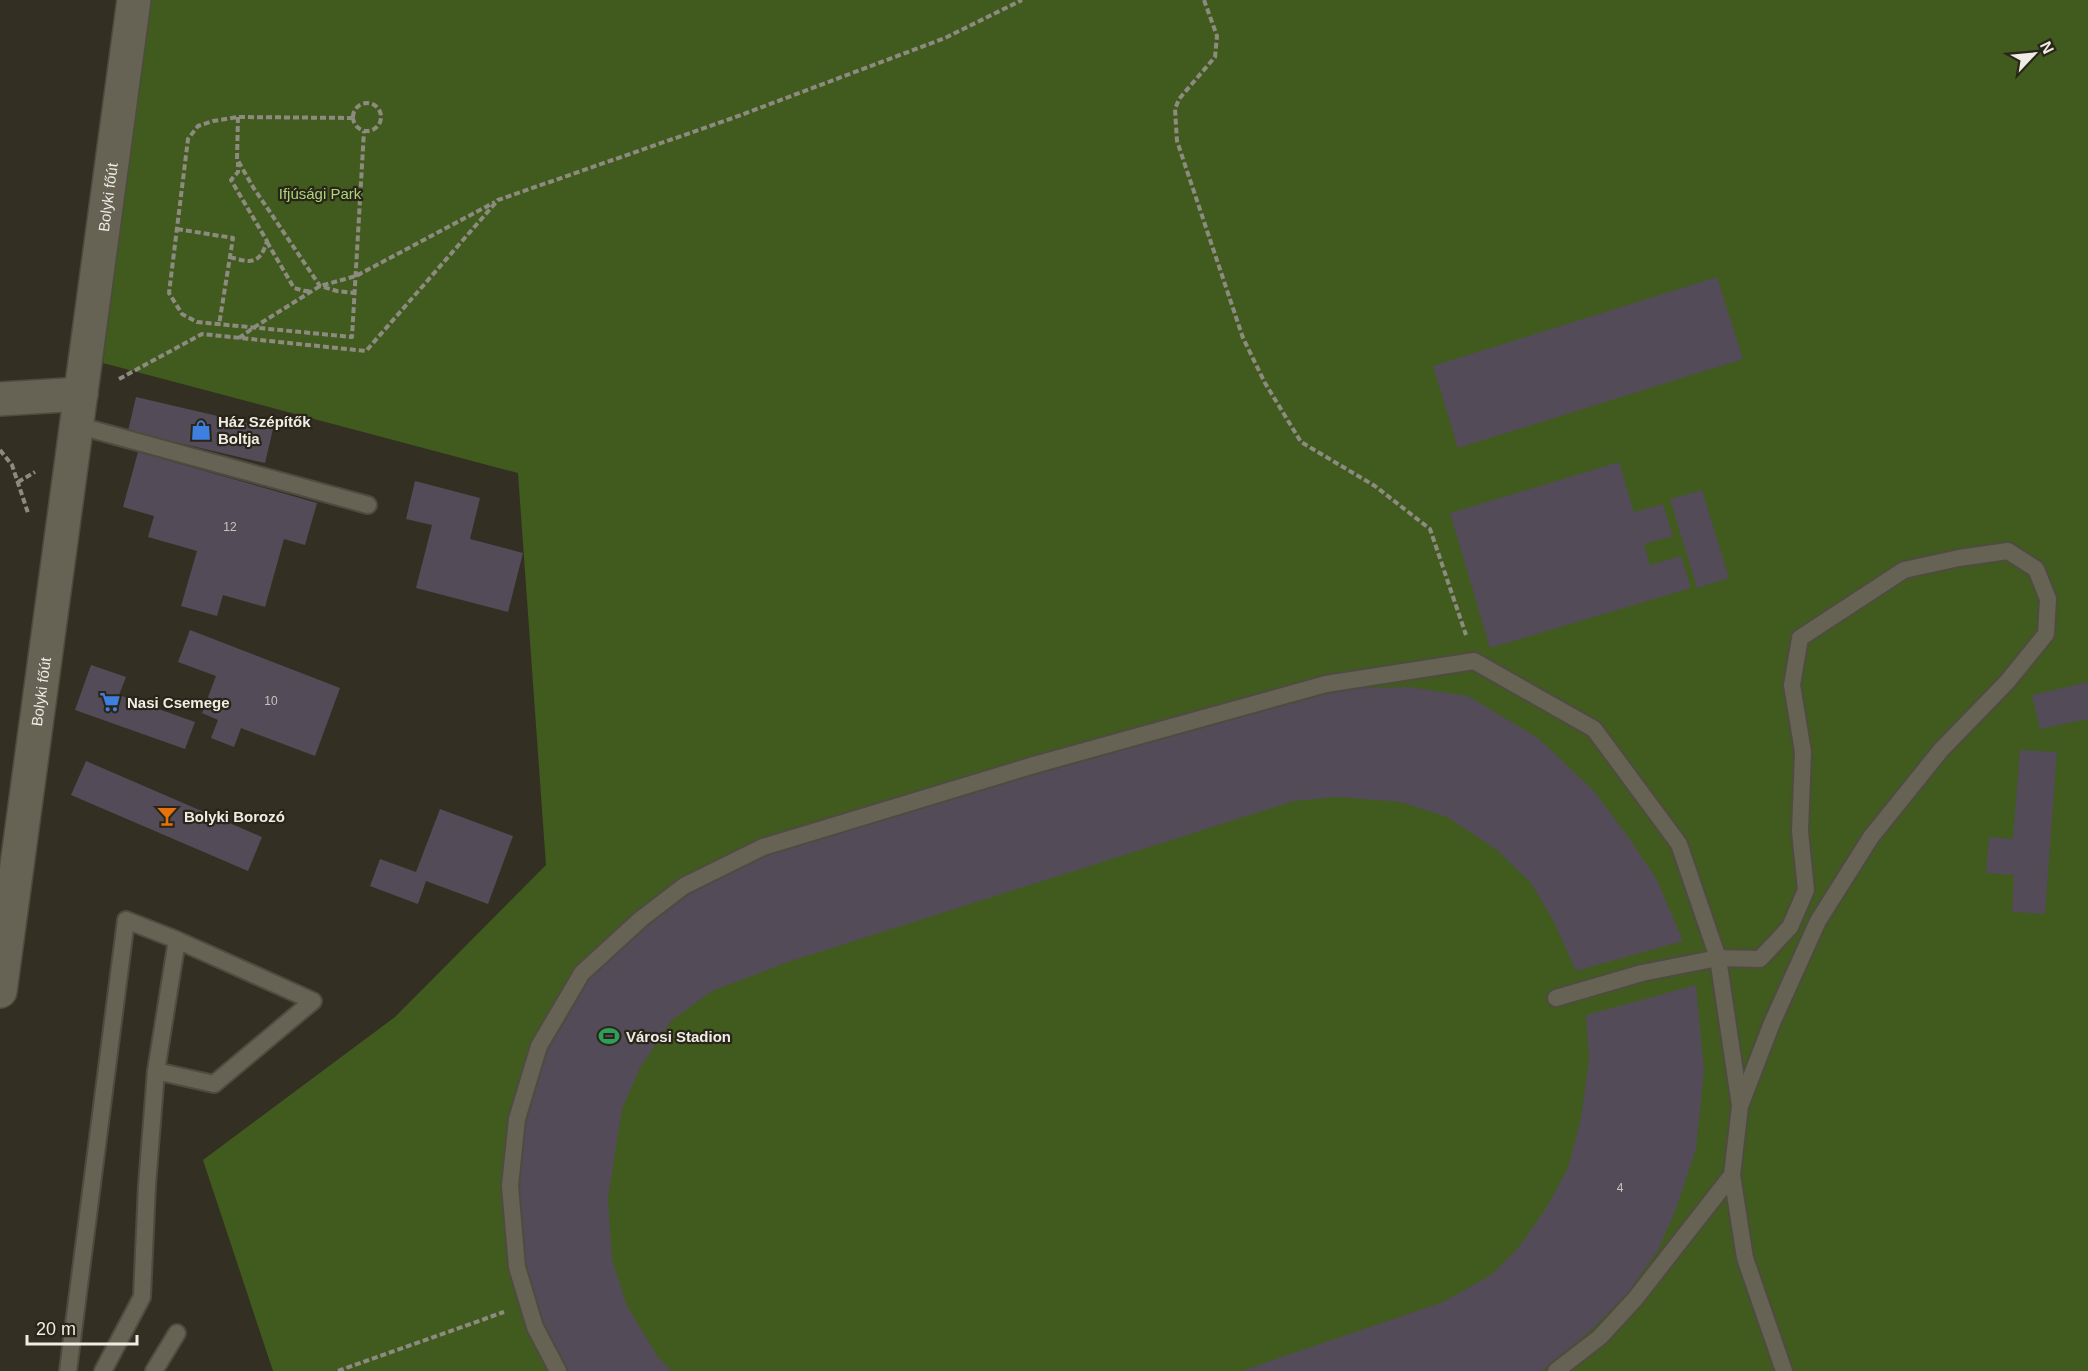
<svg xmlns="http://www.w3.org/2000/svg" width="2088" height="1371" font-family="Helvetica,sans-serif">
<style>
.green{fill:#415b1e}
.building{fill:#534b57}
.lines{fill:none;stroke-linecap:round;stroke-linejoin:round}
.lane-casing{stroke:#4e4b40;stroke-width:20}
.street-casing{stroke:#4e4b40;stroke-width:36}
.secondary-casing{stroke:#4e4b40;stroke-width:36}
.path{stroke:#8d8b80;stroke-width:4;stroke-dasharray:6 3;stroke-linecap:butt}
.lane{stroke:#666254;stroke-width:16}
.street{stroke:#666254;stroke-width:33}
.secondary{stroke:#666254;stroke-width:33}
.labels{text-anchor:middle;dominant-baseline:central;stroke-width:4.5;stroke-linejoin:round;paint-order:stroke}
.number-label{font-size:12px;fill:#c7c4c1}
.park-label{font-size:15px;fill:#acd47b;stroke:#292619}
.street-label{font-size:15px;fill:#eeece4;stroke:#292619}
.poi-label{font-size:15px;font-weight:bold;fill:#eeece4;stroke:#292619;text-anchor:start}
</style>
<rect width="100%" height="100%" fill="#333023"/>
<path class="green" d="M149,0H2088V1371H273L203,1160L395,1017L546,865L518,473L103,363Z"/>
<path class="building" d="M1717,277L1743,359L1458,448L1433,366Z
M136,397L273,429L265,463L128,431Z
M138,452L317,503L305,545L284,539L265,607L223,595L217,616L181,606L197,551L148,537L154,516L123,507Z
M1619,462L1634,512L1663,504L1673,536L1644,544L1650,565L1681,556L1691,588L1490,648L1450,513Z
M415,481L480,498L470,539L523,553L508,612L416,588L432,525L406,519Z
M1702,490L1729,578L1697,588L1670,499Z
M190,630L340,688L315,756L241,728L234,747L211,738L218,720L202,713L216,676L178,662Z
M91,665L126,677L119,695L195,722L185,749L75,710Z
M2088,682V719L2040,729L2032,695Z
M1409,687L1468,696L1538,738L1594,791L1629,838L1657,880L1683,941L1576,971L1554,922L1531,883L1497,850L1447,817L1400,802L1337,797L1294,801L788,962L712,991L671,1021L640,1068L622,1109L608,1198L612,1259L627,1306L658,1357L672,1371H564L541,1325L524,1264L518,1186L525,1121L547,1051L589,980L640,931L687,894L766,856L1034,775L1331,689Z
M2020,750L2057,752L2045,914L2012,912L2014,875L1986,873L1989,837L2013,839Z
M86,761L262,837L248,871L71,795Z
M440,809L513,836L488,904L426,881L418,904L370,886L380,859L416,872Z
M1696,985L1704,1071L1696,1149L1676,1209L1658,1250L1628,1292L1593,1328L1542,1371H1241L1443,1302L1491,1275L1518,1248L1546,1208L1568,1168L1581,1118L1589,1059L1586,1015Z"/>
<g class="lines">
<g class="lane-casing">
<path id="lane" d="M76,425L368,505
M1556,998L1642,973L1718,958L1760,959L1790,927L1806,890L1800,831L1803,752L1792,685L1800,638L1904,570L1959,558L2008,551L2036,569L2048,599L2046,634L2007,682L1941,750L1871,837L1818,921L1772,1023L1740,1106L1732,1175L1745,1258L1784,1371
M156,1071L177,940
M68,1371L126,920L177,940L313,1001L214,1084L156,1071L147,1185L142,1297L103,1371
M154,1371L177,1333
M558,1371L535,1327L517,1267L510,1186L517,1119L539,1046L582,973L641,919L684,886L763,847L1034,765L1326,684L1474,661L1594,729L1679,844L1718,958L1740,1106
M1556,1371L1600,1337L1635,1299L1732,1175"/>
</g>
<g class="street-casing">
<path id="street" d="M0,399L81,394"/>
</g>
<g class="secondary-casing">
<g id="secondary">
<path id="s1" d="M0,991L134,0"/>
</g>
</g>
<path class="path" d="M1204,0L1217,36L1215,57L1179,99L1175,109L1177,141L1243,338L1265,383L1301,442L1375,486L1430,529L1466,635
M353 117a14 14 0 1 1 28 0a14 14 0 1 1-28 0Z
M238,117L237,159L253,187L320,286L337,291L355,293
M353,118L238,117L213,121L198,126L188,139L169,293L182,314L197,322L352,337L364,131
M177,229L233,238L219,325
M267,242L294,288L305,291H311
M230,257C250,263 260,265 267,241L231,180L238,172V162
M239,338L253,328L320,286L356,276L495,202
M119,379L202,334L366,351L498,200L733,118L945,38L1022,0
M0,450L12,465L28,513
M18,482L35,472
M338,1371L504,1312"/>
<use href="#lane" class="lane"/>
<use href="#street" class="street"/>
<use href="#secondary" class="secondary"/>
</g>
<defs>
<g id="shop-bare" transform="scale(1.62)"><path d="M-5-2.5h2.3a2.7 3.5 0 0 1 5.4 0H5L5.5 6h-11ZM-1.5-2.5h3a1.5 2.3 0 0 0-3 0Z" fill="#3f7fe0" stroke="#292619" stroke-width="2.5" paint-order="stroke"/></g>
<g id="supermarket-bare" transform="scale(1.62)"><path d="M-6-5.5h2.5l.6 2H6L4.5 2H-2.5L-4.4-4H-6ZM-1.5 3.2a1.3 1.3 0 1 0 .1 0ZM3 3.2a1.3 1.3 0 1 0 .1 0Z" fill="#3f7fe0" stroke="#292619" stroke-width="2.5" paint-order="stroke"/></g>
<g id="bar-bare" transform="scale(1.62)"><path d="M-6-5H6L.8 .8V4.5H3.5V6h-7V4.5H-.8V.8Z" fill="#e8710a" stroke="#292619" stroke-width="2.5" paint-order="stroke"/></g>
<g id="stadium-bare" transform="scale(1.62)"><path d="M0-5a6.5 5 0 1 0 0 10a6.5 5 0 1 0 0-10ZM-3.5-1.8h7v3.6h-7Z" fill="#2e9e5b" stroke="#292619" stroke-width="2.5" paint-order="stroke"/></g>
</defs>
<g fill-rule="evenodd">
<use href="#shop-bare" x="201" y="430"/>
<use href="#supermarket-bare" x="110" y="702"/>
<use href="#bar-bare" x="167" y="816"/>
<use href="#stadium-bare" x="609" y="1036"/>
</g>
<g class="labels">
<g class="number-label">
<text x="230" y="527">12</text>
<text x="271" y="701">10</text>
<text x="1620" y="1188">4</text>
</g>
<g class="park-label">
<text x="320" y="193">Ifjúsági Park</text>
</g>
<g class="street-label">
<text stroke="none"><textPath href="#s1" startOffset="801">Bolyki főút</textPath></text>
<text stroke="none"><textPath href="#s1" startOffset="302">Bolyki főút</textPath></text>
</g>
<g class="poi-label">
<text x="218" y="421">Ház Szépítők<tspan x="218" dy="17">Boltja</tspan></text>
<text x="127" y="702">Nasi Csemege</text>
<text x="184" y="816">Bolyki Borozó</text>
<text x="626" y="1036">Városi Stadion</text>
</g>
</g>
<g transform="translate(2034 54) rotate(64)" stroke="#292619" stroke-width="4.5" paint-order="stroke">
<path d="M0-4.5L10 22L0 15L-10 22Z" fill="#eeece4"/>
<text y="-9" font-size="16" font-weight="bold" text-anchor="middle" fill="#eeece4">N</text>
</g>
<path d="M27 1335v9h110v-9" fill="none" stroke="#eeece4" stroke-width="3"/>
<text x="36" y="1335" font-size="18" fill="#eeece4" stroke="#292619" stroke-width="4.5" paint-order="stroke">20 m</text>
</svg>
